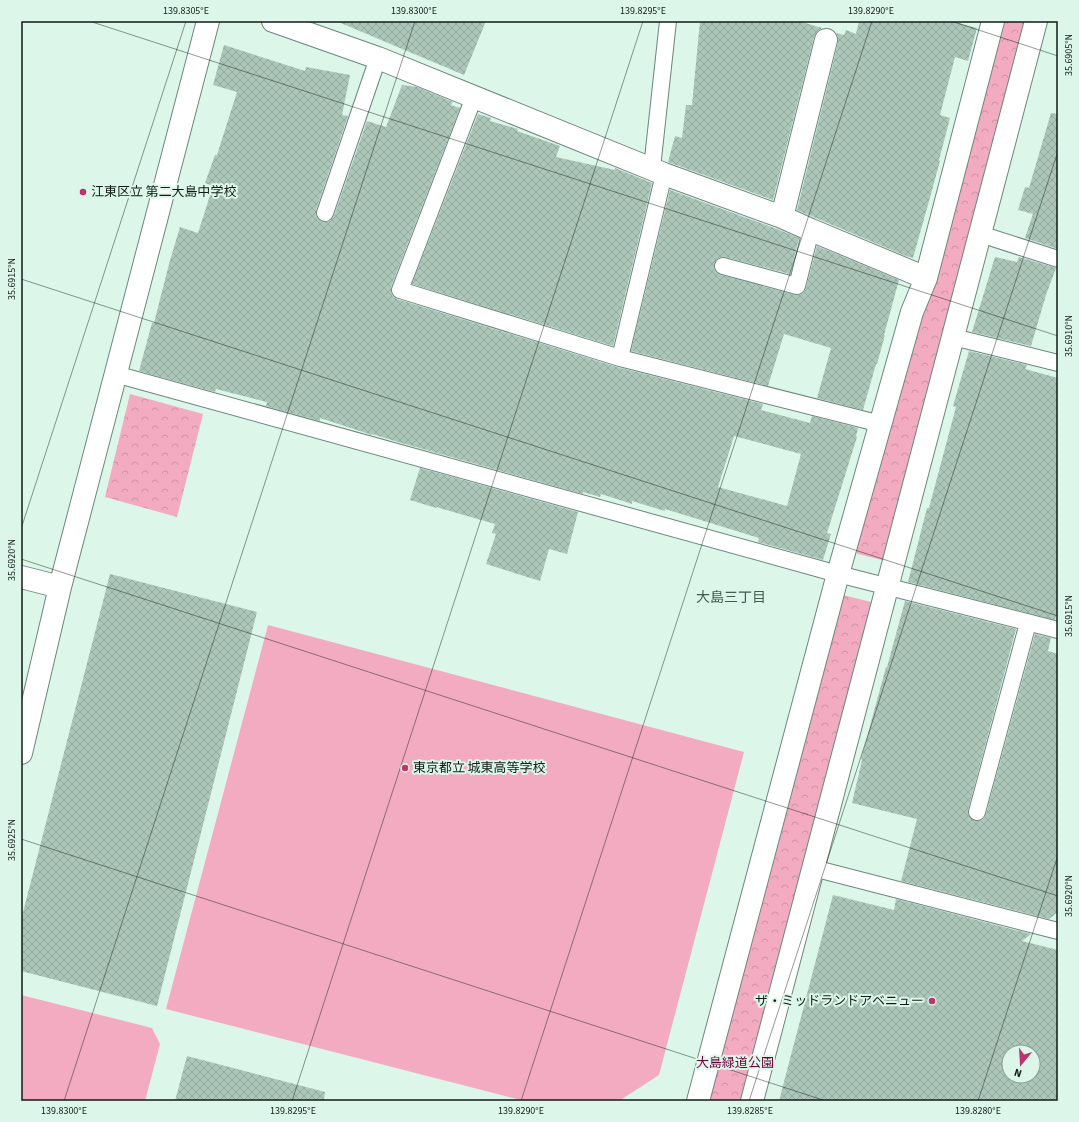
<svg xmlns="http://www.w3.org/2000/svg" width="1079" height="1122" font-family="'Source Sans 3','Noto Sans JP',sans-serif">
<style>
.forest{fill:url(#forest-crowns)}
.garden{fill:#f2abc1}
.building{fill:url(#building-cross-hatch);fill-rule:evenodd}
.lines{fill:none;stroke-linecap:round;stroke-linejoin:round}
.lane-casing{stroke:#6e867a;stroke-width:18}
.street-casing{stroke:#6e867a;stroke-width:24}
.lane{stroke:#fff;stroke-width:16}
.street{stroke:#fff;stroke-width:22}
.ticks{fill:none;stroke:#121b17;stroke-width:1;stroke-opacity:0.45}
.poi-dot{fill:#bd336e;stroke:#dcf7e9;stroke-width:1.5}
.labels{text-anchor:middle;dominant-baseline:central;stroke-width:4;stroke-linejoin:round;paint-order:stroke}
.poi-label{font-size:13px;fill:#121b17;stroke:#dcf7e9;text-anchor:start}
.park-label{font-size:13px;fill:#71003a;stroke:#dcf7e9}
.neighbourhood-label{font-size:14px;fill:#445a4f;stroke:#dcf7e9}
.neatline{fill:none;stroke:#121b17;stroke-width:1.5}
.ticks-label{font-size:10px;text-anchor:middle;fill:#121b17}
</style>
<defs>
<pattern id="forest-crowns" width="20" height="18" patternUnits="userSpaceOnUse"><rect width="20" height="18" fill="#f2abc1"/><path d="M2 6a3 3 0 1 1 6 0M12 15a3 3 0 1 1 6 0" fill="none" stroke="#ce93a5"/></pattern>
<pattern id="building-cross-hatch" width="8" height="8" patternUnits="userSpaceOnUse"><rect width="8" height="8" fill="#acc6b9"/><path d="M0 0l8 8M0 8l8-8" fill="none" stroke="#93aa9e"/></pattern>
</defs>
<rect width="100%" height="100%" fill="#dcf7e9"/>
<path class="forest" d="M999,21H1029L888,557L882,560L858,554L854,548Z
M130,394L203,414L177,517L105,497Z
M843,595L871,602L875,608L745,1101H704Z"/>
<path class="garden" d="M268,625L744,752L659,1075L619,1101H525L166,1009Z
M21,995L152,1028L160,1044L145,1101H21Z"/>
<path class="building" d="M336,21H486L464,75Z
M700,21H799L822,28L817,32L814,37L773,200L668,162L675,136L682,138L686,105H692Z
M859,21H951L977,28L968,61L955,57L940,115L950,118L939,160L940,161L931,194L913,258L906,256L797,210L838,43V37L836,33L844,35L846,30L856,34Z
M224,45L305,71L306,67L350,75L342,115L348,116L316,210V215L318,219L322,222H327L331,220L334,216L367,121L386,127L402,85L417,87L453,102L451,105L460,108L391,287V292L393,297L397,299L617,367L763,404L761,410L810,423L812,416L858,428L856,436L857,437L827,533L831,534L823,560L758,542L759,538L665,509V511L632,501V504L601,494L600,497L583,492V494L398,442L372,434V435L320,418V421L266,406L267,402L216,389L215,392L139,371L152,323H154L169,264L180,227L198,233L213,186L205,183L215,155H217L237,92L213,85ZM734,436L801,454L787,506L718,487Z
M1051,113L1058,114V249L1025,238L1033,214L1018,210L1025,187L1029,188Z
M478,114L491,118L490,121L518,129L517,131L560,146L556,157L615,170V168L652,183L613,346L412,284Z
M670,190L777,229L799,238L790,274L725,257H721L717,259L714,264V268L716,272L721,275L795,295H800L804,292L806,288L817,246L899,280L884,335H885L877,364H876L863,410L817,398L831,348L784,334L768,386L631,351Z
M995,257L1017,262L1019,257L1056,268L1046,295L1031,346L972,332Z
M969,351L1027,365L1025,369L1058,378V609L1055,620L908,582L927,508H929L956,407L953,406Z
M420,468L578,512L567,554L549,549L540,581L486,564L496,534L492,533L495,524L436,507V508L410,500Z
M110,574L257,612L157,1006L21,971V920Z
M905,601L1016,629L968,810V814L970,818L975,821H979L983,819L986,814L1035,634L1051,638L1048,651L1058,654V912L1049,919L901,881L917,819L852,803L862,760L861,759L886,667H887Z
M833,895L894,910L896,899L1031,934L1022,941L1058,950V1101H779ZM1009,1052H1033V1076H1009Z
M187,1056L325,1092L324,1101H175Z"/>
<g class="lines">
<g class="lane-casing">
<path id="lane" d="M474,97L400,290L620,358L881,424
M652,168L668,21
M325,213L378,58
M980,234L1058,259
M723,266L797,286L811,230
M953,337L1058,363
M620,358L664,174
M115,374L838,574L1058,630
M977,812L1028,623
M813,868L1058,931"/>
</g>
<g class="street-casing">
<path id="street" d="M273,21L378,58L664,174L782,217L811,230L926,278
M782,217L826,40
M21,577L60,587
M21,753L60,587L208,21
M698,1101L838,574L912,312L926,278L993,21
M752,1101L1036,21"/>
</g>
<use href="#lane" class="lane"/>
<use href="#street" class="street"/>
</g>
<path class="ticks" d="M89,21L1058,336M951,21L1058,56M21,279L1058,616M21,529L186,21M21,559L1058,896M21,839L826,1101M64,1101L415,21M292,1101L643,21M521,1101L872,21M749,1101L1058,151M978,1101L1058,855"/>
<g class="poi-dot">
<circle cx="83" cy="192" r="4"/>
<circle cx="405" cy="768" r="4"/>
<circle cx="932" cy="1001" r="4"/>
</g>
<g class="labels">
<g class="poi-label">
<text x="91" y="192">江東区立 第二大島中学校</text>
<text x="413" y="768">東京都立 城東高等学校</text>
<text x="924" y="1001" text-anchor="end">ザ・ミッドランドアベニュー</text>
</g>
<g class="park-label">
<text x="735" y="1063">大島緑道公園</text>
</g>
<g class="neighbourhood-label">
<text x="731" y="598">大島三丁目</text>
</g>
</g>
<rect width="1079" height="1122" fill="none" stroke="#dcf7e9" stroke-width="44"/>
<g transform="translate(1021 1064) rotate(198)"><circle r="19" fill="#dcf7e9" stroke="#8b9f95"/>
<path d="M0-3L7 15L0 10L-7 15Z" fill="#bd336e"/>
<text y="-6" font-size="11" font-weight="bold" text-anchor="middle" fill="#121b17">N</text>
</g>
<rect x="22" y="22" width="1035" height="1078" class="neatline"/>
<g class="ticks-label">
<text x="186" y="14">139.8305°E</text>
<text x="414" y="14">139.8300°E</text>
<text x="643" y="14">139.8295°E</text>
<text x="871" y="14">139.8290°E</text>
<text transform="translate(1068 55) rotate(-90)" y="4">35.6905°N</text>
<text transform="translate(11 279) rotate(-90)" y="4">35.6915°N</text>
<text transform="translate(1068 336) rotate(-90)" y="4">35.6910°N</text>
<text transform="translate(11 560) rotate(-90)" y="4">35.6920°N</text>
<text transform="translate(1068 616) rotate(-90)" y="4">35.6915°N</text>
<text transform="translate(11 840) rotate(-90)" y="4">35.6925°N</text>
<text transform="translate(1068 896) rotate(-90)" y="4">35.6920°N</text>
<text x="64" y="1114">139.8300°E</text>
<text x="293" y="1114">139.8295°E</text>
<text x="521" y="1114">139.8290°E</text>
<text x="750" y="1114">139.8285°E</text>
<text x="978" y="1114">139.8280°E</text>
</g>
</svg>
